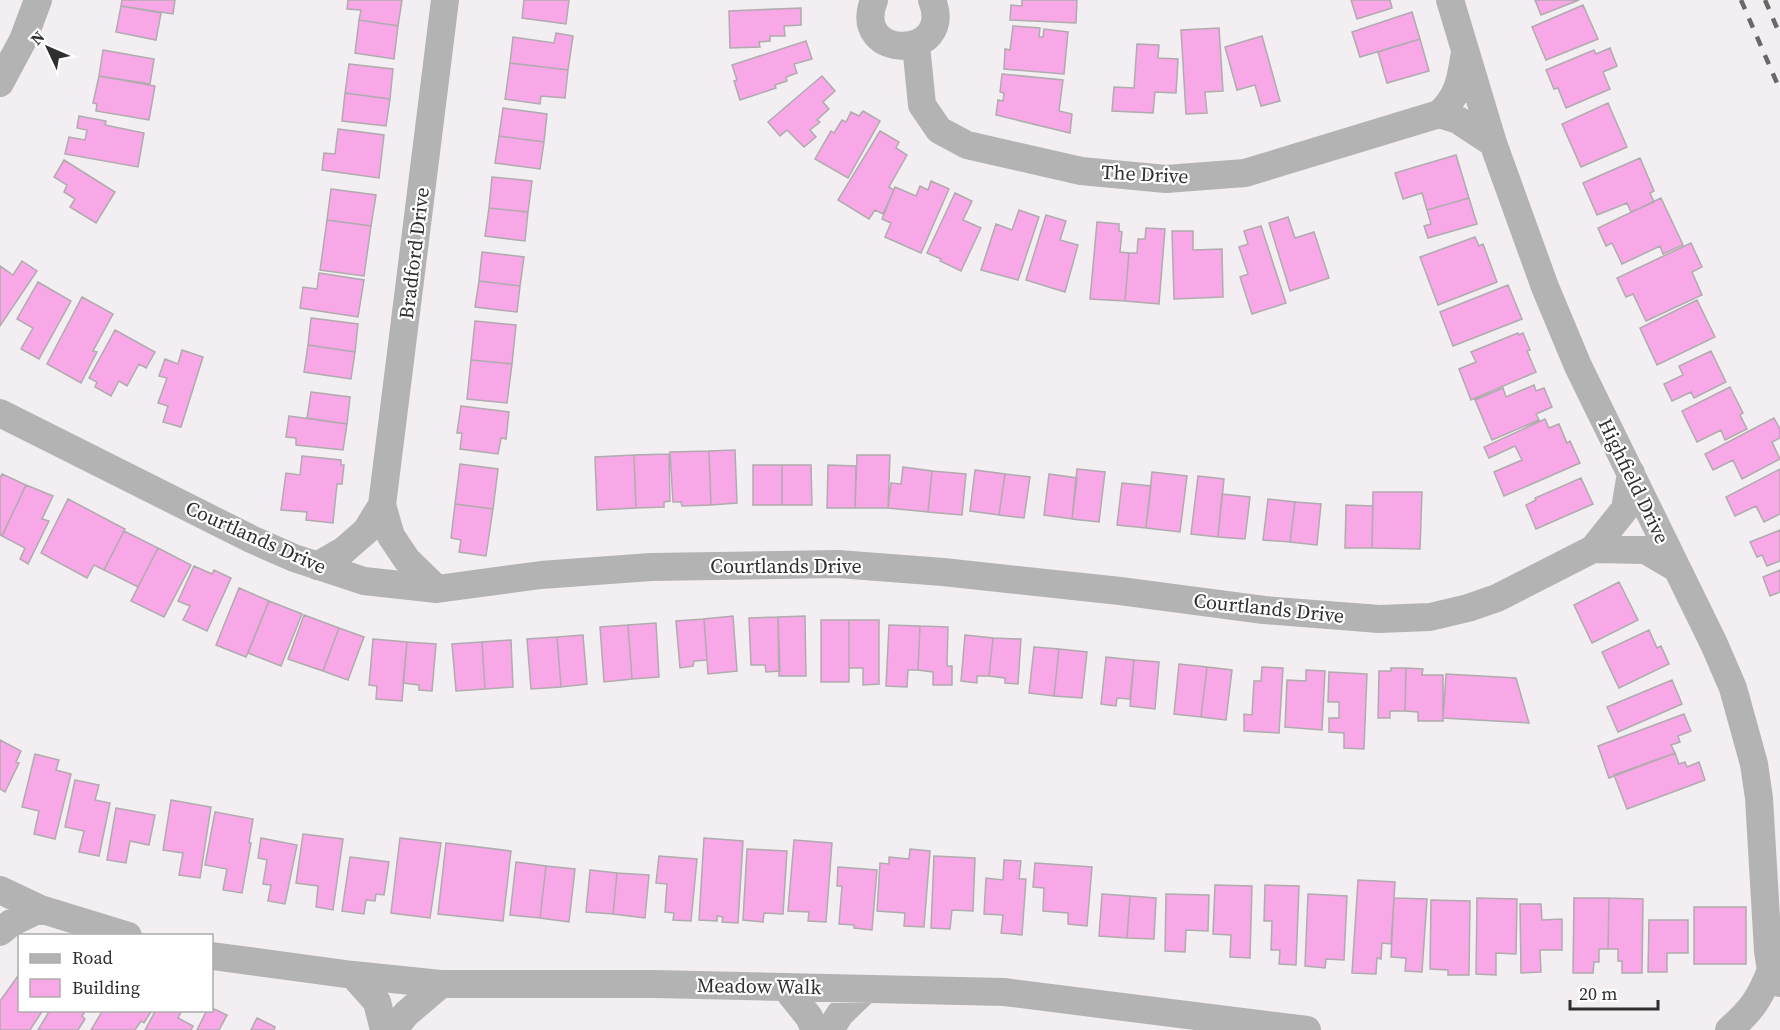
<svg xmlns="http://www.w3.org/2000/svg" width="1780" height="1030" font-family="'Source Serif 4',serif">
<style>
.building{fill:#f8a8e6;stroke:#afabae;stroke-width:1.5}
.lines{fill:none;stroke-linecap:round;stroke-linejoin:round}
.minor{stroke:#b4b3b4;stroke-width:28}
.rail{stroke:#696869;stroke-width:4.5;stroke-dasharray:10 10;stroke-linecap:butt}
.labels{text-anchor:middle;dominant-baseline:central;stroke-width:4.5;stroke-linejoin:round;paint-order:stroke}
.street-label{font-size:20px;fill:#302f30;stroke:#fff}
</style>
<rect width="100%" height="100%" fill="#f2eef1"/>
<path class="building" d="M122,0H175L173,14L121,6Z
M348,0H402L398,26L359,20L361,10L347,9Z
M524,0H569L566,24L522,18Z
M1022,0H1077L1076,23L1010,20L1011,5L1022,6Z
M1351,0H1390L1392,8L1357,19Z
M1535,0H1579L1541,15Z
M1583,5L1598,39L1546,60L1532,27Z
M121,6L161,13L156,40L116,32Z
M801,8V25L784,26L785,36H770V41L759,42L760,47L730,48L729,11Z
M1412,12L1420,39L1360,57L1352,32Z
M359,20L398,26L394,59L355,53Z
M1013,26L1040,28L1039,37H1043L1044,29L1068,32L1064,74L1004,69L1005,49L1010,50Z
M1219,28L1223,91L1205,92L1207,113L1186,114L1181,30Z
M556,33L573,36L568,70L510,63L513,37L554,43Z
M1262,36L1280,101L1261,106L1255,85L1237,90L1225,47Z
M1420,39L1429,71L1387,83L1378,52Z
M806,41L812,59L794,64L797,73L786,77L787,81L775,85L776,88L740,100L734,81L737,80L732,65Z
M1137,44L1159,45L1158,58L1178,59L1176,93L1155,92L1153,113L1112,111L1114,87L1134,88Z
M1610,48L1617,66L1603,72L1610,89L1566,108L1558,88L1554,89L1546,70L1594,50L1596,54Z
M103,50L154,59L150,84L99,76Z
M510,63L568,70L565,98L541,96L540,104L505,99Z
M349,64L393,69L390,99L345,93Z
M1002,74L1063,80L1059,111L1072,114L1070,133L996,115L998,100L1003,101L1004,93L1000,92Z
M99,76L155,86L149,120L96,111L97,104L93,103Z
M822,76L835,91L823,102L829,109L817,120L820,122L810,130L816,137L804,147L787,130L780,136L768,122Z
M345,93L390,99L386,126L342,121Z
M1608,103L1627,147L1581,167L1562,124Z
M503,108L547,114L544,142L499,136Z
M863,111L880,121L848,178L815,159L831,131L834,133L842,120L846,122L851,112L859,116Z
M79,116L106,121L105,125L144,133L138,167L65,154L69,137L85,140L87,130L77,128Z
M338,129L384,135L379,178L322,170L324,153L335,154Z
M880,131L899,142L896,148L907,155L889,187L894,190L883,214L875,210L869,219L838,200Z
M499,136L544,142L540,169L495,163Z
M1456,155L1469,198L1427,210L1422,193L1403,199L1395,173Z
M1640,158L1654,191L1650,193L1654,202L1631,212L1627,203L1597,215L1583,183Z
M64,160L115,192L96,223L70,207L75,199L64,192L67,185L54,177Z
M492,177L532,181L528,212L489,208Z
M931,181L949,189L921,253L885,237L891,223L882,219L895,187L916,196L920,186L928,190Z
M331,189L376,195L371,226L327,220Z
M955,193L972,201L963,220L981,228L961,271L940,261L941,259L927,253Z
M1469,198L1477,224L1428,238L1424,226L1431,224L1427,210Z
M1661,198L1683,245L1663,254L1660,246L1622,264L1612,243L1606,246L1598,228Z
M489,208L528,212L525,241L485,236Z
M1019,210L1039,217L1018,280L981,270L996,224L1012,230Z
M1046,215L1066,221L1060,240L1078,245L1065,292L1026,280Z
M1288,217L1295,238L1314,232L1329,278L1290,291L1269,223Z
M327,220L371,226L364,276L320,270Z
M1097,222L1119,224V231L1122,232L1120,252L1129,253L1125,301L1090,299Z
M1261,226L1286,303L1252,314L1240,277L1248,274L1239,247L1248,244L1244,231Z
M1146,228L1165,229L1159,304L1125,301L1129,253H1137L1138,239H1145Z
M1172,231H1193V250L1222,249L1223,297L1174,299Z
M1475,237L1479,246L1483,244L1497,282L1438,305L1420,257Z
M1691,243L1702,267L1692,272L1702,295L1646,321L1633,294L1626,297L1617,278Z
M482,252L524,257L520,286L479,281Z
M22,261L37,271L0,326V266L13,275Z
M319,273L364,280L358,317L300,308L303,287L317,289Z
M479,281L520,286L517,312L475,307Z
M38,282L71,301L39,359L21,349L33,328L17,319Z
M1508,285L1522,319L1453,346L1440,312Z
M82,297L113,314L93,351L97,352L81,383L47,364Z
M1697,300L1715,337L1657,365L1640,328Z
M311,318L358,324L355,352L308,345Z
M475,321L516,325L512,364L471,360Z
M115,330L155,352L146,368L139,364L127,386L119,381L111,396L95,387L97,382L89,378Z
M1518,333L1519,335L1523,333L1530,350L1527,351L1536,372L1471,400L1459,369L1476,362L1471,352Z
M308,345L355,352L351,379L304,372Z
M182,350L203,357L181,427L163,422L168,406L158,403L167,378L159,376L165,359L178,364Z
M1711,351L1726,382L1694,398L1691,392L1672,401L1664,384L1683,375L1679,366Z
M471,360L512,364L507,403L467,399Z
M1534,385L1536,391L1544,388L1552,407L1536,414L1539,420L1492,440L1475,400L1503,388L1506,397Z
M1730,387L1743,413L1740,415L1747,429L1725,440L1721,430L1697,442L1682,411Z
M311,392L350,397L347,424L307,418Z
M461,406L509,412L506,439L501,438L498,454L460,449L462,433H457Z
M289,416L347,424L343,450L296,445V438L286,437Z
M1774,418L1780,429V438L1772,442L1780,459L1742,479L1733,460L1713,470L1705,454Z
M1545,419L1549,428L1559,424L1567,443L1570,441L1580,463L1504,496L1494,472L1522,460L1515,446L1489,458L1484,447Z
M735,450L737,503L711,505L709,451Z
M709,451L711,505L682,506L681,502H673L670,452Z
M669,454L670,501L664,502V507L636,508L634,455Z
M634,455L636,508L597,510L595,457Z
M857,455H890L888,508H855Z
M302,456L341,460V465H344L342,484H337L333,523L306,520L307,512L281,510L286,473L300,475Z
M460,464L498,469L493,509L455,504Z
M753,465H782V505H753Z
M782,465H811L812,505H782Z
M828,465L856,466L855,508H827Z
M903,467L932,471L928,512L888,508L891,483L901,484Z
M1077,469L1105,472L1099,522L1072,519Z
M1780,469V514L1764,522L1756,506L1735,516L1726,497Z
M975,470L1005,474L999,515L970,511Z
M932,471L966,474L962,515L928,512Z
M1152,472L1187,476L1180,532L1146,528Z
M2,474L26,485L2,536L0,535V478Z
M1005,474L1030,477L1024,518L999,515Z
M1049,474L1077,478L1072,519L1044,515Z
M1198,476L1224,479L1218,537L1191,534Z
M1581,478L1593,504L1536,529L1526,505L1536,500L1535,498Z
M1122,483L1151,486L1146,528L1117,525Z
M26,485L53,496L42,519L49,521L28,564L20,559L25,548L2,536Z
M1373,492H1422L1420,549L1372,548Z
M1222,494L1250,497L1245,539L1218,537Z
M68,499L125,529L104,570L94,565L87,578L41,553Z
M1268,499L1295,502L1290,542L1263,540Z
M1295,502L1321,504L1317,545L1290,542Z
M455,504L493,509L486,556L459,552L461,540L451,538Z
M1346,505L1373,506L1372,548H1345Z
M1780,530V561L1767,566L1762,555L1757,557L1750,542Z
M124,531L158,548L138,587L104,570Z
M158,548L191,565L164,617L131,601Z
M194,566L212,574L214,570L231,578L207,631L183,620L190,606L178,601Z
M1780,570V592L1770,596L1763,577Z
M1619,582L1638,620L1592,643L1574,605Z
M239,588L269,601L246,657L216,645Z
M269,601L302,614L281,666L248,653Z
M304,615L339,628L323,671L288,659Z
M733,616L737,671L708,674L704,619Z
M805,616L806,676H779L778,617Z
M778,617L780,671L766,672L765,665H751L749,618Z
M704,619L707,660L694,661L693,666L680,668L676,621Z
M821,620H849V682H821Z
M849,620H879V684L863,685V668H849Z
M656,623L659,677L632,679L628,625Z
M628,625L632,679L604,682L600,627Z
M889,625L920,626L918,670H908L907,687L886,686Z
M920,626L948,627L947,666H952V685H933V672L918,670Z
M339,628L364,637L348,680L323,671Z
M1649,630L1657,648L1661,646L1669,664L1619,688L1602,652Z
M583,635L587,684L561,687L557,637Z
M965,635L993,638L989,676H977V683L961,681Z
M557,637L561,687L531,689L527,639Z
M993,638L1021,639L1018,684L1005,683V678L989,676Z
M373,639L407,642L402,701L376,699L377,686L369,685Z
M511,640L513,687L485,689L482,642Z
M407,642L436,644L432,691L419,690V685L403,683Z
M482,642L485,689L456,691L452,644Z
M1034,647L1059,649L1054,696L1029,693Z
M1059,649L1087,652L1082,698L1054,696Z
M1106,657L1134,660L1130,699L1117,698L1116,706L1101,704Z
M1134,660L1159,662L1155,709L1130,706Z
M1179,664L1207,667L1201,717L1174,714Z
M1207,667L1232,670L1226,720L1201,717Z
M1262,667L1283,668L1279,733L1244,731V714L1252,715L1254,681H1261Z
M1391,668H1406L1405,711H1390V718H1378L1379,671H1391Z
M1406,668L1423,669L1422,675H1443V721H1418V712L1405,711Z
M1306,670L1325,671L1322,730L1285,727L1287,680L1306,681Z
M1329,672L1367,674L1364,749L1344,748V733L1329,732V718H1339V702H1328Z
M1446,674L1516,678L1529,723L1443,718Z
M1672,680L1682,704L1618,732L1607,707Z
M1684,714L1691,731L1678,736L1680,742L1671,745L1675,753L1609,778L1598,746Z
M0,740L21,751L16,762L19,763L5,792L0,789Z
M1675,753L1679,764L1685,762L1687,767L1699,762L1705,780L1627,809L1614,775Z
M35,754L59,760L56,770L71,774L55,839L34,834L39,811L22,807Z
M75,780L99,785L95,800L110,803L99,856L79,852L84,831L65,827Z
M171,800L211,807L200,878L179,875L183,853L163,850Z
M116,808L155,815L149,845L130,841L126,863L107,860Z
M215,812L253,819L249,843H251L242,893L223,890L227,869L205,865Z
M303,834L343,839L333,910L316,907L318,886L296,883Z
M261,838L297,845L285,904L268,901L271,885L263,884L267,860L258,858Z
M400,838L441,843L430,918L391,913Z
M704,838L743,841L738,923L722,922L723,917L717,916V921L699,920Z
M794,840L832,843L826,922L808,921L809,912L788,911Z
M446,843L511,851L503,921L438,914Z
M747,849L787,851L783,914L764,913L763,922L743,920Z
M910,849L930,851L924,927L904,926L905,913L877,911L880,863L889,864V857L909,859Z
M659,856L697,859L691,921L673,920L674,913L665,912L667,884L656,883Z
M934,856L975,858L973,911L952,910L950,929L931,928Z
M350,857L389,862L384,895L376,894L375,901L366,900L364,914L342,911Z
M1004,860L1021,861L1019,879H1026L1022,935L1001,933L1003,915L984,914L986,878L1003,880Z
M516,862L546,866L540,918L510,915Z
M1035,863L1092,867L1087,926L1068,924V913L1043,911L1044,888L1033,887Z
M546,866L575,869L569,922L540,918Z
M838,867L877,870L872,930L854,928V925L839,924L842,886H837Z
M590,870L617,873L613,914L586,912Z
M617,873L649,875L645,918L613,914Z
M1358,880L1395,882L1391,944L1382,943L1381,959L1377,958L1376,974L1352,973Z
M1215,885L1252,886L1250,958L1230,957L1231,935L1213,934Z
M1265,885L1299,886L1296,965L1279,964L1280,950H1271L1272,921H1264Z
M1102,894L1130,896L1127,938L1099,936Z
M1166,894L1209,895L1208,931L1186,930L1185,952L1165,951Z
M1308,894L1347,896L1344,960L1326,959L1325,968L1305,966Z
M1130,896L1156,898L1154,939L1127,938Z
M1394,898L1427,899L1422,972L1405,971L1406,958L1391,957Z
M1477,898L1517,899L1516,954L1496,953V975L1476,974Z
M1574,898H1609L1608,949H1599V962H1594L1593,973H1573Z
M1609,898L1643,899L1642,973H1622V961H1618V949H1608Z
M1431,900L1470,901L1469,975H1448V970L1430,969Z
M1520,904H1541L1542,920L1562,919V950H1540L1541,972L1521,973Z
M1694,907H1746V964H1694Z
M1649,920H1688V953H1667V972H1648Z
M20,973V1010H43L30,1030H0V1001Z
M212,1008L227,1015L219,1030H197L207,1010H212Z
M50,1010H86L82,1016L85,1019L78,1030H38Z
M103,1010H152L144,1023L141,1021L135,1030H91Z
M156,1010H182L178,1018L193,1026L191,1030H145Z
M257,1018L275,1027L274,1030H251Z"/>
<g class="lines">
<path class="minor" d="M874,0C850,62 956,60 932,0
M1450,0L1493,143L1545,287L1578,366L1714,644L1733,688L1754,764L1759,798L1768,951L1771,970L1780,983
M916,45L922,105L939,130L967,145L1081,171L1166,179L1245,173L1439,114C1459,96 1461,78 1465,52
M0,83L23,40L38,0
M1439,114L1458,120L1493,143
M0,413L251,539L294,558L364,581L437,589L541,575L651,567L838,564L943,572L1120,591L1264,610L1379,619L1430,617L1468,608L1497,598L1593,549L1625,509L1631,473
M1593,549L1645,550L1676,568
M317,566L343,551L366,531L382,505
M437,589L407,560L391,536L382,505L445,0
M0,890L40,909L128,936
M0,932L11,923L40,909
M212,956L353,975L441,984H655L1004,992L1307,1030
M353,975L377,1002L384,1030
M785,987L809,1017L815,1030
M393,1030L406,1014L441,984
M830,1030L840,1014L866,989
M1729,1030C1752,1010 1760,998 1771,970"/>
<path class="rail" d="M1741,0L1780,90
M1765,0L1780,35"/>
</g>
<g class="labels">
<g class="street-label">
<text transform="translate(1145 174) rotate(3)">The Drive</text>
<text transform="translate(414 253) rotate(-83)">Bradford Drive</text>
<text transform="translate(1634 481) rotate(64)">Highfield Drive</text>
<text transform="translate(256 537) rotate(24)">Courtlands Drive</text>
<text x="786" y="566">Courtlands Drive</text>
<text transform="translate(1269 608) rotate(6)">Courtlands Drive</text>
<text transform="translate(759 986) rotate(1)">Meadow Walk</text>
</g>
</g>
<rect x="18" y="934" width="195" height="78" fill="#ffffff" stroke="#acacac" stroke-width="1.5"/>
<rect x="30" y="954" width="30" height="9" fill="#b4b3b4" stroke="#acacac" stroke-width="1.5"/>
<text x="72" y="964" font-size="18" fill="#302f30">Road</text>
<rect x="30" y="979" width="30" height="18" fill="#f8a8e6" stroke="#acacac" stroke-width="1.5"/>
<text x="72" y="994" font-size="18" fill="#302f30">Building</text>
<g transform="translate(48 48) rotate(314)" stroke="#ffffff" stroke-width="4.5" paint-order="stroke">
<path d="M0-4.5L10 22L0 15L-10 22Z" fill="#302f30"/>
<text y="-9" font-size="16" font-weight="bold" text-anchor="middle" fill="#302f30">N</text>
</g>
<path d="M1570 1000v9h88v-9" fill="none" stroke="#302f30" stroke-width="3"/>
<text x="1579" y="1000" font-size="18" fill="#302f30" stroke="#ffffff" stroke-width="4.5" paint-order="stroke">20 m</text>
</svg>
